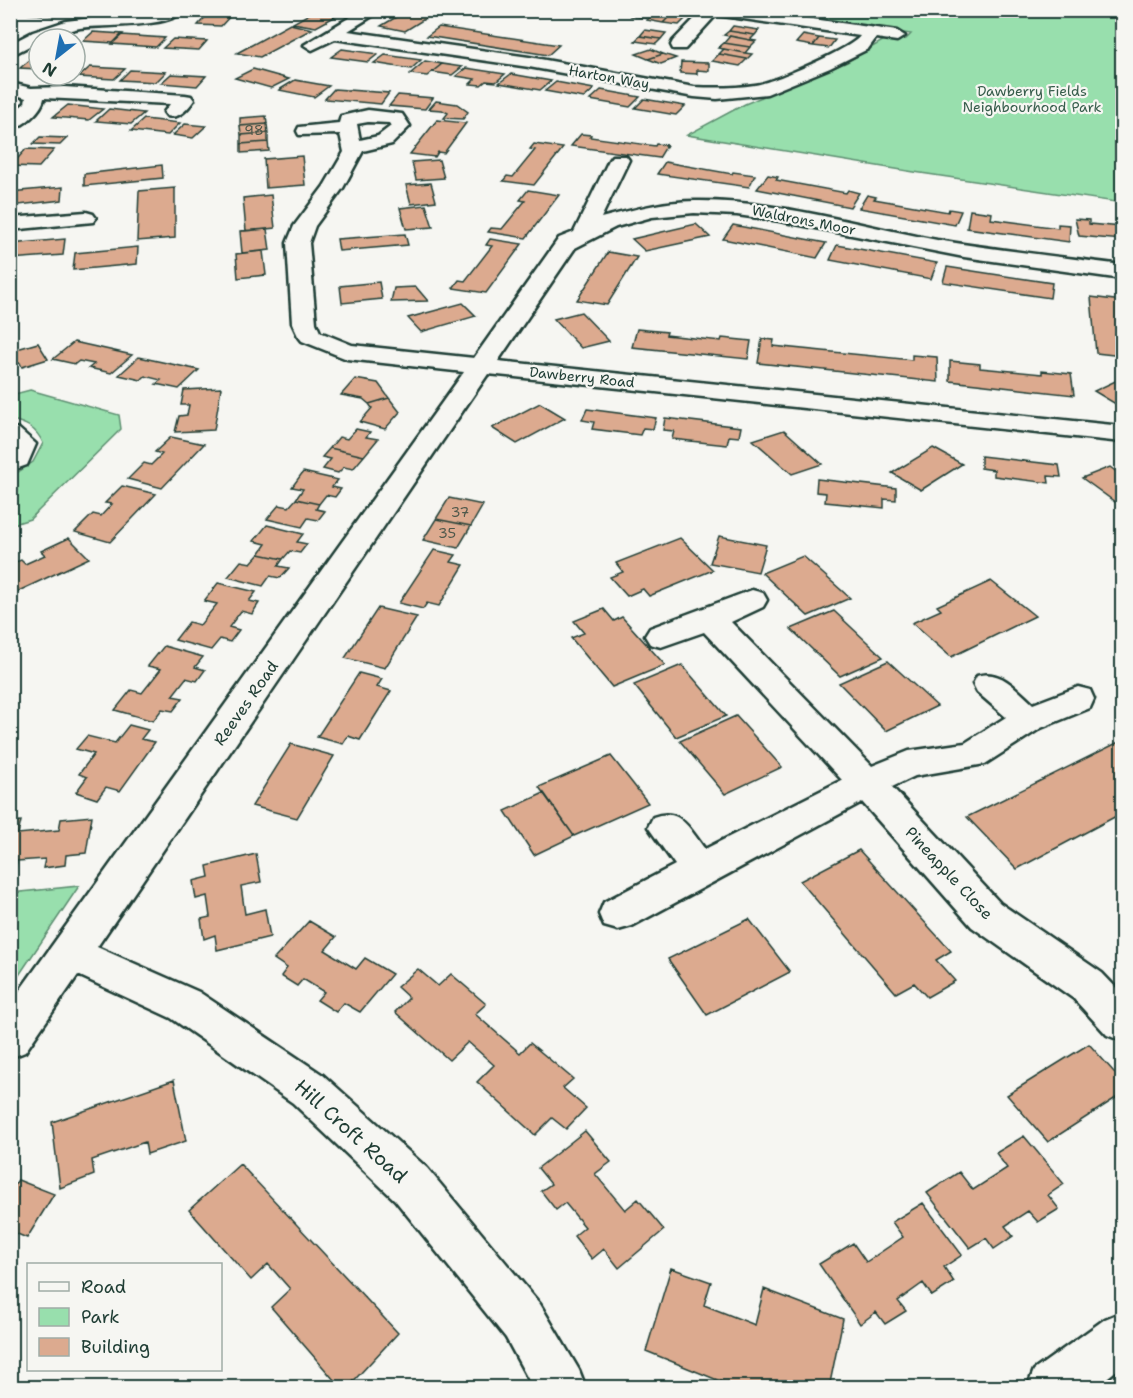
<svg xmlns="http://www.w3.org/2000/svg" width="1133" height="1398" font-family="'Shantell Sans',sans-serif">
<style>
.green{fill:#98dfad;stroke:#5c8e70;stroke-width:1.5}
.building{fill:#dcaa8f;stroke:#1f3d34;stroke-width:1.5}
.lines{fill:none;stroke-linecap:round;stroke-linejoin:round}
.minor-casing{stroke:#1f3d34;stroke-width:5}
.minor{fill:#f6f6f2;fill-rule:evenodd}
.labels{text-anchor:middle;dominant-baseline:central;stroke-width:4.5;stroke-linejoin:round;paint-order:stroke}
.far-street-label{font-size:14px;fill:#1f3d34;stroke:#f6f6f2}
.far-park-label{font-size:14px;fill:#375d4c;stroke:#f6f6f2}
.number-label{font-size:14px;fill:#4e584b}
.street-label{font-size:16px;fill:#1f3d34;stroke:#f6f6f2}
.near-street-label{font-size:20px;fill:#1f3d34;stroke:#f6f6f2}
</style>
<rect width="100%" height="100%" fill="#f6f6f2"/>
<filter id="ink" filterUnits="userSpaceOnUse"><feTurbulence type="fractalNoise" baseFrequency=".0167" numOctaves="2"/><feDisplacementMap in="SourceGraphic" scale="12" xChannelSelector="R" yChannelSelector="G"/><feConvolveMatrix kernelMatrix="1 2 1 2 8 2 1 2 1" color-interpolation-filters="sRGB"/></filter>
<g filter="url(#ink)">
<path class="green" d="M762,11H1122V203L914,172L687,135L745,104L847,62L884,40L906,39L911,34L760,13Z
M30,390L119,415L121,429L30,519L11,525V477L33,462L43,443C36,428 26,423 11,420V395Z
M79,886L11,987V893Z"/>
<path class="building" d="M27,10H64L56,16L23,13Z
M316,10H347L316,27L293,23Z
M408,10H439L405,31L381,26Z
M635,10H646L652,11L646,18L630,16Z
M210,12L233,13L221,26L198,25Z
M654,14L670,16L663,23L647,20Z
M670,16L686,18L679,25L663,23Z
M290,24L312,29L260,57L237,53Z
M733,26L759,30L755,35L729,31Z
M439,27L559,45L548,55L427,36Z
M645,30L666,33L661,39L640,36Z
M729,31L755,35L750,40L724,35Z
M93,32L123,34L113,43L83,41Z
M121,35L165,38L156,47L112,44Z
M803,35L819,38L813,46L796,43Z
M640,36L661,39L656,44L635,41Z
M730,36L750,40L756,41L750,47L724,43Z
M819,38L835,40L829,48L813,46Z
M173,39L207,41L199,50L163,48Z
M724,43L750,47L745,53L718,48Z
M342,49L378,54L368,62L331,57Z
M651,49L663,54L648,59L636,54Z
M724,49L745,53L752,54L747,59L719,54Z
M663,54L676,58L661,64L648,59Z
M719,54L747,59L740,66L712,61Z
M385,55L421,60L411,69L374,63Z
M31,59H39V69L20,68Z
M425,61L442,64L427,76L410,74Z
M681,62L709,63V71L697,70V74L680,73Z
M442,64L462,67L452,75L432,72Z
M90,67L125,69L114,79L79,77Z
M466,68L505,74L496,82L486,81L481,85L470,84L475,79L456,76Z
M253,69L289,79L271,88L235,78Z
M130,70L166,72L156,82L120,80Z
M171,74L206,76L197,86L161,83Z
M511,74L551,81L540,90L499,83Z
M295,80L329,86L314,97L279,90Z
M556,82L594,89L584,98L545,91Z
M334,89L389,93L381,104L325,99Z
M601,90L640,97L630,107L590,100Z
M398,95L433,98L425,109L389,106Z
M644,99L685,106L676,115L635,108Z
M436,101L457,104L468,112L463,119L444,118L448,113L442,110L429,109Z
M68,105L103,109L89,120L53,117Z
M109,109L144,113L131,124L96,121Z
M266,116L267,124L240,126V118Z
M144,119L180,123L168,135L131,131Z
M437,120L466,123L444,153L438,152L435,157L410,154Z
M185,124L206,126L193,138L173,135Z
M267,124L268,133L241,135L240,126Z
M268,133V142L241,144V135Z
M581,134L591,135L590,137L655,146L656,144L667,145L659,158L571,146Z
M40,137L67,138L60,145L33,144Z
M268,142L269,151L241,153V144Z
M534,144L563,148L534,185L503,181L507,176L513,177L535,150L530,149Z
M26,149L54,150L39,167L11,166Z
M302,156L305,185L266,188L264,159Z
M439,160L444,178L416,180L412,162Z
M665,162L732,174L733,172L755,175L749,187L657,174Z
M162,165L163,178L84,186V174Z
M768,175L778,177L776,180L846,193L848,190L859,193L850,207L757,189Z
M431,183L436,201L411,204L406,185Z
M63,187L62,200L10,206V192Z
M175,188V238L137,241L139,191Z
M528,190L559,195L526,238L488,232L491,228L502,229L525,201L520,200Z
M271,195L275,228L246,231L243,198Z
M867,195L876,197L874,199L948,212L949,209L961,211L955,225L859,208Z
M426,205L433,227L406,229L400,208Z
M970,210L992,213L991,219L1058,228V224L1070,225L1069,242L967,228Z
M1075,219L1089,220V224L1122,227V240L1079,236Z
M696,224L710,237L645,251L632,239Z
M733,225L826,243L817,258L723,239Z
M267,229L270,250L242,253L240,231Z
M405,234L408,245L339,251L337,239Z
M65,239L63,255L10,259V244Z
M490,239L522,244L486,293L453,288L459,280L465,281L492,246L486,245Z
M837,245L937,263L931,279L830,260Z
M138,247L137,264L73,270L75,253Z
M263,251L266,275L238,278L236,254Z
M608,252L637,257L607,305L577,300Z
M947,267L1052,283L1050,298L943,282Z
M379,282L382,299L342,303L340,286Z
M416,287L428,301L391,302L394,288Z
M1091,297L1122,301V356L1096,353Z
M463,303L476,316L421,332L408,318Z
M581,312L609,341L581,348L554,319Z
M637,329L667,332L666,335L721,341L722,338L751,341L748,359L632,347Z
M762,339L774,340L773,346L912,360V355L937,357L938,382L758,363Z
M74,342L132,355L111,373L89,368L94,364L79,361L75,364L53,359Z
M38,343L48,359L22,367L20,363L10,366V351Z
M139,357L199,370L179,389L156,384L161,380L145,376L141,380L119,375Z
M950,361L980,364V368L1042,374V371L1071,374L1074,395L950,381Z
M1122,378V405L1119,406L1094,391Z
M355,379L378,383L389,398L369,404L363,399L341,395Z
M221,388L214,430L175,432L179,416L187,415L189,405H181L184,390Z
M389,398L400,412L385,429L360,422L372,408L369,404Z
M540,403L565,418L517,444L492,428Z
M587,409L656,418L653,429L643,428L640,435L592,429L594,422L582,420Z
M665,418L741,427L739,437L729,436L727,445L672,439L674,431L663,430Z
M356,429L370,432L366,437L378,439L364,456L330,448L339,437L347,439Z
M784,430L822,464L792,474L753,440Z
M171,437L204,444L162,488L128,479L144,463L151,465L162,454L155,452Z
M330,448L364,456L353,469L344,467L338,473L323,469L331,459L322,457Z
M933,448L962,464L921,490L892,473Z
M981,456L1059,465L1061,477L1048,476L1049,483L994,476V470L981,468Z
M1110,467L1122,476V507L1082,478Z
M303,472L338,480L332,487L341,489L335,497L326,495L319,504L296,499L303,489L292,487Z
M817,479L896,488V500L884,499V508L825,502L826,493L816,492Z
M122,486L156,494L110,542L75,532L93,514L101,516L112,504L105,503Z
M449,498L483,505L471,526L436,519Z
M296,499L319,504L316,509L325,511L318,520L308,518L302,527L267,519L279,505L289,507Z
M436,519L471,526L458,548L423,540Z
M267,525L303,534L297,542L307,544L300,553L290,551L283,559L259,554L266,544L254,541Z
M719,536L766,545L758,572L710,563Z
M69,538L89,558L10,595V564L21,560L25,564L45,555L41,551Z
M680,538L713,570L649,596L643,589L627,596L610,577L623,572L616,563Z
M434,550L456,555L451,562L464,565L439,606L427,603L423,609L399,603Z
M259,554L283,559L278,566L289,568L280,578L270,576L263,586L228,577L241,561L251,563Z
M803,556L850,598L808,616L762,573Z
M991,581L1035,616L951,657L912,623L941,610L937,606Z
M218,583L256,592L249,601L259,603L252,614L241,611L229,627L239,630L230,642L220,639L211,650L175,640L189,622L200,625L217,604L204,601Z
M378,608L417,617L385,668L345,658Z
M604,609L614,621L622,617L665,665L612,687L571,638L584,633L574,621Z
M834,611L883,657L840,676L791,629Z
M164,646L203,657L195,667L205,670L197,681L186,678L172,696L183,698L173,711L162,709L153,721L115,710L131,690L142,693L161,669L148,666Z
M888,661L937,706L886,731L839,683Z
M682,665L726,716L676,737L634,685Z
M359,673L382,679L377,687L391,691L360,740L348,736L343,744L317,737Z
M736,716L782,767L725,794L680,741Z
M129,725L148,730L141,739L155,742L120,791L106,787L97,799L76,792L87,777L79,774L94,754L76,749L87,736L115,743Z
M1121,741L1122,742V813L1017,869L967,817Z
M291,744L334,756L297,818L252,806Z
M611,756L648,803L574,836L539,787Z
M544,793L574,836L534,855L505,811Z
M92,816L86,853L66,855L65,865L43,868L45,859L17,861L15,871L10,872V822L21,821L18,834L59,830L61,819Z
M859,850L951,951L936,960L955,981L927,997L914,983L896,993L800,881Z
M256,854L261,882L241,886L245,914L265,909L270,937L217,950L215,935L204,939L201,919L210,917L207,896L196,899L193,881L209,877L207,866Z
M749,919L790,972L707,1015L668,959Z
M309,921L336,937L325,950L356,969L365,958L392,974L360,1012L344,1003L336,1012L317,1000L324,992L303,979L297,986L281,976L287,968L274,959Z
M418,969L438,986L451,974L486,1004L475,1014L520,1053L530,1043L573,1079L563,1088L586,1108L566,1129L552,1118L535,1135L477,1082L494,1065L468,1042L449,1060L395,1012L409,998L397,987Z
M1089,1044L1122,1081V1094L1048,1142L1007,1095Z
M174,1080L186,1141L147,1154L145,1142L92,1160L94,1175L60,1188L52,1122Z
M585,1131L611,1162L595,1174L625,1210L638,1199L664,1230L619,1268L604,1249L592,1259L574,1236L585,1227L565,1203L556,1210L541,1191L551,1184L538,1168Z
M1024,1136L1064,1184L1048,1195L1059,1209L1038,1222L1028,1211L1005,1226L1013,1236L994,1249L986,1238L970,1248L927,1193L959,1172L973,1190L1007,1168L996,1153Z
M240,1164L398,1333L347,1388H341L271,1307L290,1289L268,1264L251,1280L189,1210Z
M18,1180L54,1194L27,1238L10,1231V1191Z
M923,1203L962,1255L944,1267L954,1282L932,1296L923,1283L898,1301L906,1311L885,1324L876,1312L860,1324L819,1264L853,1243L866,1262L903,1237L892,1222Z
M671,1268L711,1282L704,1305L755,1325L764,1289L843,1319L829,1388H737L646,1351Z"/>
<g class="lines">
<g class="minor-casing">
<path id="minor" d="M162,10H185C168,29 105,24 80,28C66,30 52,39 39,39V41L10,56V44L33,32L66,21Z
M362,10H382L348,31L529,57L694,87C714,88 735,88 755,85C772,83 851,49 860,36L716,15L685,49H673L671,45L673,41L703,10H750L897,31L905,36L897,41L876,38L868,49L830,68L767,94L717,99L694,97L529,67L335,39L312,50L304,45Z
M15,84L31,88L64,87L185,95L191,96L194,100C187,110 179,119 167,116L164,112L170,104L44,98C42,111 23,127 10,130V115L25,103L26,98L10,93V85Z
M368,110L402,114L410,126L392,144L363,151L343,188L315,226L309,243L316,323L320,332L352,345L474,358L559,238L574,232L609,160L612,156H626L629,160L601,218C632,210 663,201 695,201C777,200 857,225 937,240C999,250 1061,257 1122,265V279L964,257L780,221L737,215L694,213L652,217L616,227L575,248L498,361L1122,426V442L488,374L97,947L199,992L323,1075L427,1168L540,1304L579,1370L586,1388H533L506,1338L395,1200L293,1103L171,1018L78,975L25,1052L10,1058V1004L464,372L347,359L302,341L298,336L292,323L287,243L294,226L324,186L344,152L340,134L299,135L297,131L299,127L339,123L341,116ZM368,122L389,123L391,126L378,136L360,140L357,124Z
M86,212L93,214L96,218L93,222L10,230V218Z
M10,427L19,429L36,444L27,465L10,471Z
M752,590L763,593L767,600L763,607L731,622L872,766L909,751L965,743L1006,717L977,692L973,684L977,676C1001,669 1016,689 1033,704L1078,687L1090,690L1094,699L1090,708L1041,728L985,764L915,776L892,787L1000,903L1102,973L1122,994V1041L1107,1035L1074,999L972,927L862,802L632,926L618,930L604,926L599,914L604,902L675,865L648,827L653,817C681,807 689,829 705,849L842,780L704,632L661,647L650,644L645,636L650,628Z
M1122,1312V1366L1094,1388H1027L1034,1370L1105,1319Z"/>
</g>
<use href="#minor" class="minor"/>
</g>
</g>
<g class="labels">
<g class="far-street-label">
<text transform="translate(609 77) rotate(10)">Harton Way</text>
<text transform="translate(804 220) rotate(11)">Waldrons Moor</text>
<text transform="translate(582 377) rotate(6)">Dawberry Road</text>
</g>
<g class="far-park-label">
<text x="1032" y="91">Dawberry Fields<tspan x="1032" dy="16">Neighbourhood Park</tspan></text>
</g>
<g class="number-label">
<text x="254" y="130">98</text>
<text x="460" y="512">37</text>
<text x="447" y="533">35</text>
</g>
<g class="street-label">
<text transform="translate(246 703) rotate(-55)">Reeves Road</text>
<text transform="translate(949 873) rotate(47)">Pineapple Close</text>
</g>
<g class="near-street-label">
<text transform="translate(351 1131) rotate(42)">Hill Croft Road</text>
</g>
</g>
<rect width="1133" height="1398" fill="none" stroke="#f6f6f2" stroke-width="36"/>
<rect x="18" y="18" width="1097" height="1362" fill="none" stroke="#1f3d34" stroke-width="2" filter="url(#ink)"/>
<rect x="27" y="1263" width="195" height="108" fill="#f6f6f2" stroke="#a0aca6" stroke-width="1.5"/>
<rect x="39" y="1282" width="30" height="9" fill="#f6f6f2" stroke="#a0aca6" stroke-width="1.5"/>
<text x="81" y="1293" font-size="18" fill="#1f3d34">Road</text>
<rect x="39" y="1308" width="30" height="18" fill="#98dfad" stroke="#a0aca6" stroke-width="1.5"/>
<text x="81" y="1323" font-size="18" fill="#1f3d34">Park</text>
<rect x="39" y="1338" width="30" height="18" fill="#dcaa8f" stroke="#a0aca6" stroke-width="1.5"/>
<text x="81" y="1353" font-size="18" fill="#1f3d34">Building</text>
<g transform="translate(57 57) rotate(211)"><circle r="28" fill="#f6f6f2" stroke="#a0aca6" stroke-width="1.5"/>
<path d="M0-4.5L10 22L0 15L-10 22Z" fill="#1f6fb2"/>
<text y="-9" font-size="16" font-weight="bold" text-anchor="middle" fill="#1f3d34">N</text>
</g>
</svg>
